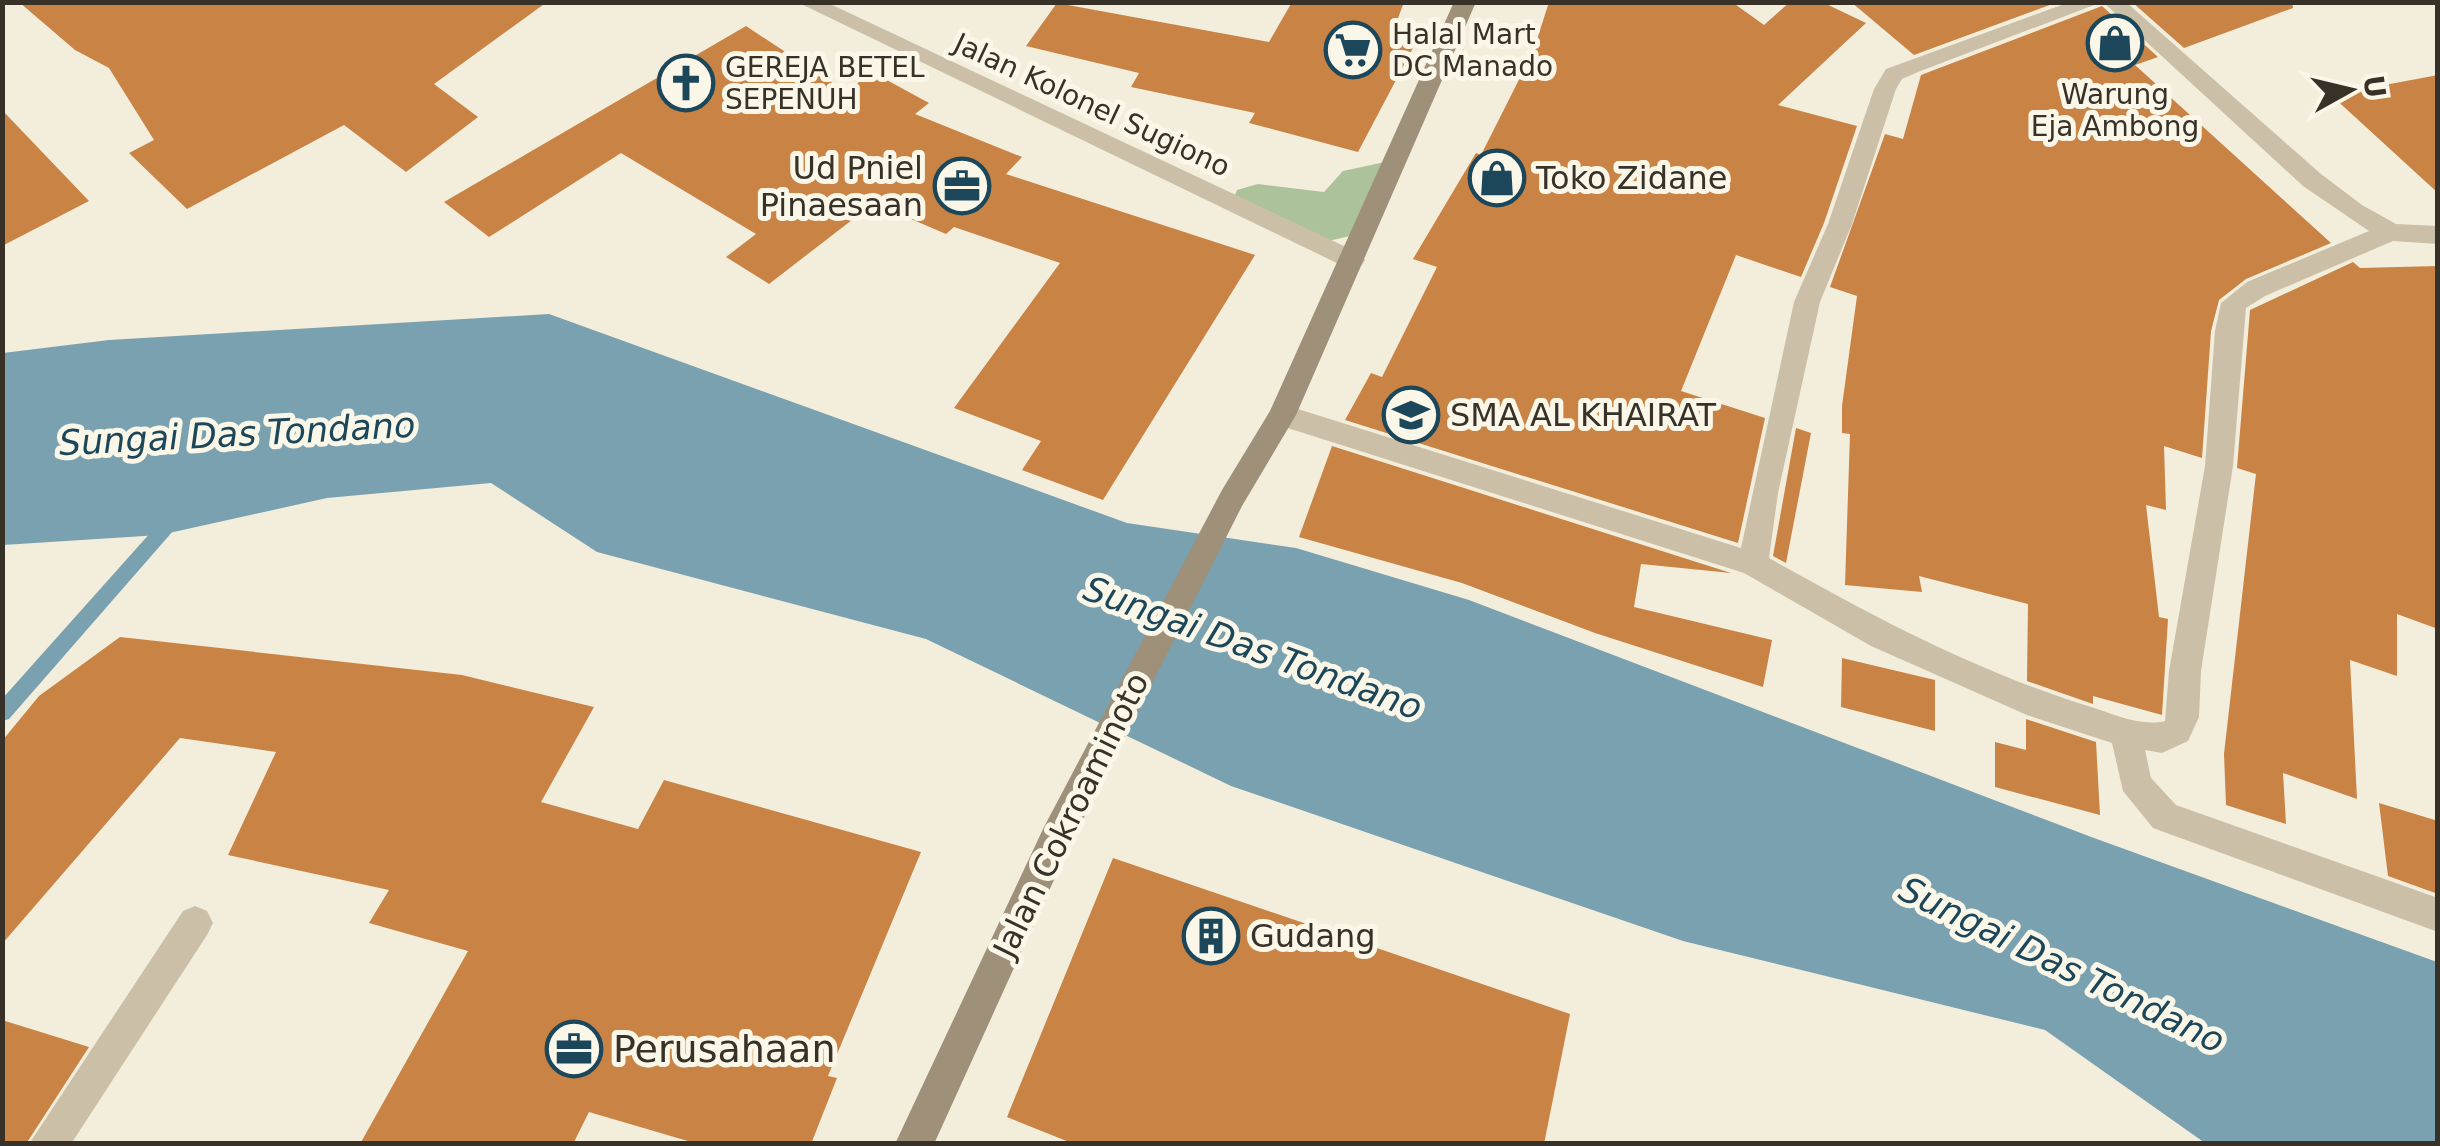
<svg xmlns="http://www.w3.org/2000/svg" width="2440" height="1146" font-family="'DejaVu Sans',sans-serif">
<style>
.green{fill:#acc29b}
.water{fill:#7aa1b0}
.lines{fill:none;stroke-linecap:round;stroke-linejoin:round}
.stream{fill:#7aa1b0;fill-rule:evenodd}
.building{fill:#c98344}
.street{fill:#cbc0a7;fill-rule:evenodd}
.secondary{fill:#9f9079;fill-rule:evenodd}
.labels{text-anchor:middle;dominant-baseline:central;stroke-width:10;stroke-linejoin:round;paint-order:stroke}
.far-poi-label{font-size:28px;fill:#373128;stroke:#faf6e8;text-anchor:start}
.far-street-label{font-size:28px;fill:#373128;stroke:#faf6e8}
.poi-label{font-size:32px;fill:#373128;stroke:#faf6e8;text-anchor:start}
.street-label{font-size:32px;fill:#373128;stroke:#faf6e8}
.water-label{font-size:35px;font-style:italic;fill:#1c475a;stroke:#faf6e8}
.near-poi-label{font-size:38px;fill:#373128;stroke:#faf6e8;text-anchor:start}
</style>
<rect width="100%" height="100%" fill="#f3eddc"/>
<path class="green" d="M1385,162L1350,236L1328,241L1232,203L1237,190L1258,184L1324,192L1343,171Z"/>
<path class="water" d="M549,314L1127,523L1296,548L1469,600L2094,838L2437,962V1143H2205L2045,1030L1683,941L1231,786L926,639L597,552L491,483L327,498L160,535L3,545V353L109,340Z"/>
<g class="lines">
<path class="stream" d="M174,511L180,513L183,518L180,523L9,719L2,721V699L168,513Z"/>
</g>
<path class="building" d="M19,2H547L434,84L478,117L406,172L344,125L187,209L129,153L154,140L109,68L75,50Z
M1292,2H1404L1390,40L1414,46L1358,152L1249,123L1255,113L1131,87L1139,73L1026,46L1057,3L1269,42Z
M1549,2H1732L1764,25L1790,2H1822L1866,23L1778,105L1857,126L1824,223L1801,277L1736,255L1681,391L1765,418L1738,543L1345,420L1371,373L1382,377L1437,267L1413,259L1476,153L1481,155L1533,52Z
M1851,2H2058L1914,55Z
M2132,2H2292L2293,8L2184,48Z
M2102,6L2158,57L2135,65L2331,243L2246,279L2219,300L2211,331L2202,458L2164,446L2166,510L2146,505L2159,617L2168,619L2162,715L2093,696V704L2027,681L2028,604L1919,576L1922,592L1845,585L1850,434L1842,433V406L1857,296L1830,287L1885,134L1903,139L1921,75Z
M746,26L846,92L872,72L929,103L915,114L1022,157L1006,174L1255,255L1103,500L1022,470L1041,441L954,408L1060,263L954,227L946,234L874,203L769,284L726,257L756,234L621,153L489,237L444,202Z
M2438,75V193L2331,95Z
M2,110L89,201L2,246Z
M2353,262L2360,268L2438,266V629L2397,614V676L2350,660L2357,799L2283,773L2286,824L2226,805L2224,754L2256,474L2237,468L2250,310Z
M1796,428L1811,433L1786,563L1773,556Z
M1332,446L1731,573L1641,564L1634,607L1772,640L1763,687L1595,633L1462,583L1299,537Z
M120,637L462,675L594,707L541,802L638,829L664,780L921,852L828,1076L837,1078L811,1144H698L589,1112L573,1144H360L468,951L369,923L389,890L228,855L276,752L180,738L2,944V741L39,696Z
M1842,658L1935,680V731L1841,707Z
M2026,719L2096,742L2100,815L1995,787V742L2026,750Z
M2379,803L2438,821V894L2388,876Z
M1113,858L1570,1014L1544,1144H1074L1007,1117Z
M2,1020L89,1047L26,1144H2Z"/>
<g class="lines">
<path class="street" d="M797,2H826L1361,254L1365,260L1361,266H1343Z
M2070,2H2102L1918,72L1902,79L1896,89L1852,224L1820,302L1778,493L1769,558C1872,616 1977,672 2091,707C2113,714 2142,727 2165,721L2169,671L2205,466L2215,331L2221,303L2247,282L2369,231L2303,186L2103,2H2126L2321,174L2362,205L2396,224L2438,226V244L2393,241L2265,296L2246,308L2233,466L2201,671L2199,717L2188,741L2162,753L2145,750L2151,778L2176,805L2438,898V932L2153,828L2123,791L2112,743L2027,715L1871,646L1744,573L1272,423L1268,415L1272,407L1282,404L1741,548L1794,302L1828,224L1874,89L1886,69Z
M195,906L207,911L213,923L207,935L71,1144H29L183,911Z"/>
<path class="secondary" d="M1454,2H1476L1296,415L1242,506L1068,849L934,1144H895L1044,827L1222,490L1270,411Z"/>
</g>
<defs>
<g id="shop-ring" transform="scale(2.875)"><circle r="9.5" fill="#faf6e8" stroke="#1c475a" stroke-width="1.5"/><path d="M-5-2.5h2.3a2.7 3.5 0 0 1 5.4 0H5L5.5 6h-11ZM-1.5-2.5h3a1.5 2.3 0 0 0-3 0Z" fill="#1c475a"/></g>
<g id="supermarket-ring" transform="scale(2.875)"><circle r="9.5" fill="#faf6e8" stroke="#1c475a" stroke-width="1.5"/><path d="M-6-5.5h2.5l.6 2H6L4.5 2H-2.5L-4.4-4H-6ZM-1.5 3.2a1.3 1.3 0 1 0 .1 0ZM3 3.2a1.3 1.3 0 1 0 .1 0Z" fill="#1c475a"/></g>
<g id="church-ring" transform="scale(2.875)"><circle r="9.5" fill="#faf6e8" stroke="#1c475a" stroke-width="1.5"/><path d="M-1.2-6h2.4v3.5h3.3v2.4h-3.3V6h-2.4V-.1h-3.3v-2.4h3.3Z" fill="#1c475a"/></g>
<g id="office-ring" transform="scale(2.875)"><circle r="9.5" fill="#faf6e8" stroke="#1c475a" stroke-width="1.5"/><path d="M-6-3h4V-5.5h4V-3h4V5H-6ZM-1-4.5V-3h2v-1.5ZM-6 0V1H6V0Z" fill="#1c475a"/></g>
<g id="school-ring" transform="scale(2.875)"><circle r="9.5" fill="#faf6e8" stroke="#1c475a" stroke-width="1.5"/><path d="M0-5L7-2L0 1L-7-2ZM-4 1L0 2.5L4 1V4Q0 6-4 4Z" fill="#1c475a"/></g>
<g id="building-ring" transform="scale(2.875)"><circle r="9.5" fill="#faf6e8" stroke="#1c475a" stroke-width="1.5"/><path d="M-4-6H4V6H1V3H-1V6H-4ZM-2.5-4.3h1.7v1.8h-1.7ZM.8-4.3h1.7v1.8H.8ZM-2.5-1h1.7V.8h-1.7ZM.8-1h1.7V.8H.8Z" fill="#1c475a"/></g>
</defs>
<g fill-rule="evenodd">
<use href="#shop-ring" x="2115" y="43"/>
<use href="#supermarket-ring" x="1353" y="50"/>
<use href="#church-ring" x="686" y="83"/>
<use href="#shop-ring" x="1497" y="178"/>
<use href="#office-ring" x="962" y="186"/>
<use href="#school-ring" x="1411" y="415"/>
<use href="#building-ring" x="1211" y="936"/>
<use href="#office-ring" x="574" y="1049"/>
</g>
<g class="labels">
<g class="far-poi-label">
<text x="1392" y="34">Halal Mart<tspan x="1392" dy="32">DC Manado</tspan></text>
<text x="725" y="67">GEREJA BETEL<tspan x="725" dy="32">SEPENUH</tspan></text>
<text x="2115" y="94" text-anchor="middle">Warung<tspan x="2115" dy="32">Eja Ambong</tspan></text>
</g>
<g class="far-street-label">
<text transform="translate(1092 105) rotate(25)">Jalan Kolonel Sugiono</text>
</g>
<g class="poi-label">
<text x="923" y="168" text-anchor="end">Ud Pniel<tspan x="923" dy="37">Pinaesaan</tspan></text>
<text x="1536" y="178">Toko Zidane</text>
<text x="1450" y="415">SMA AL KHAIRAT</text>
<text x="1250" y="936">Gudang</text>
</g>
<g class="street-label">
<text transform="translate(1071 815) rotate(-64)">Jalan Cokroaminoto</text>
</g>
<g class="water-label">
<text transform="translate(237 434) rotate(-3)">Sungai Das Tondano</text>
<text transform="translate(1253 648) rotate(20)">Sungai Das Tondano</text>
<text transform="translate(2062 965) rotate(26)">Sungai Das Tondano</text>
</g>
<g class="near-poi-label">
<text x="613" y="1049">Perusahaan</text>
</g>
</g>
<rect width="2440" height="1146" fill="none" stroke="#373128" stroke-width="10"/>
<g transform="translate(2350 90) rotate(82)" stroke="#faf6e8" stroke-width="8" paint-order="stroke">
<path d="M0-8L18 38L0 25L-18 38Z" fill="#373128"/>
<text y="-15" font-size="28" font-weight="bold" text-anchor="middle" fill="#373128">U</text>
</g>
</svg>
